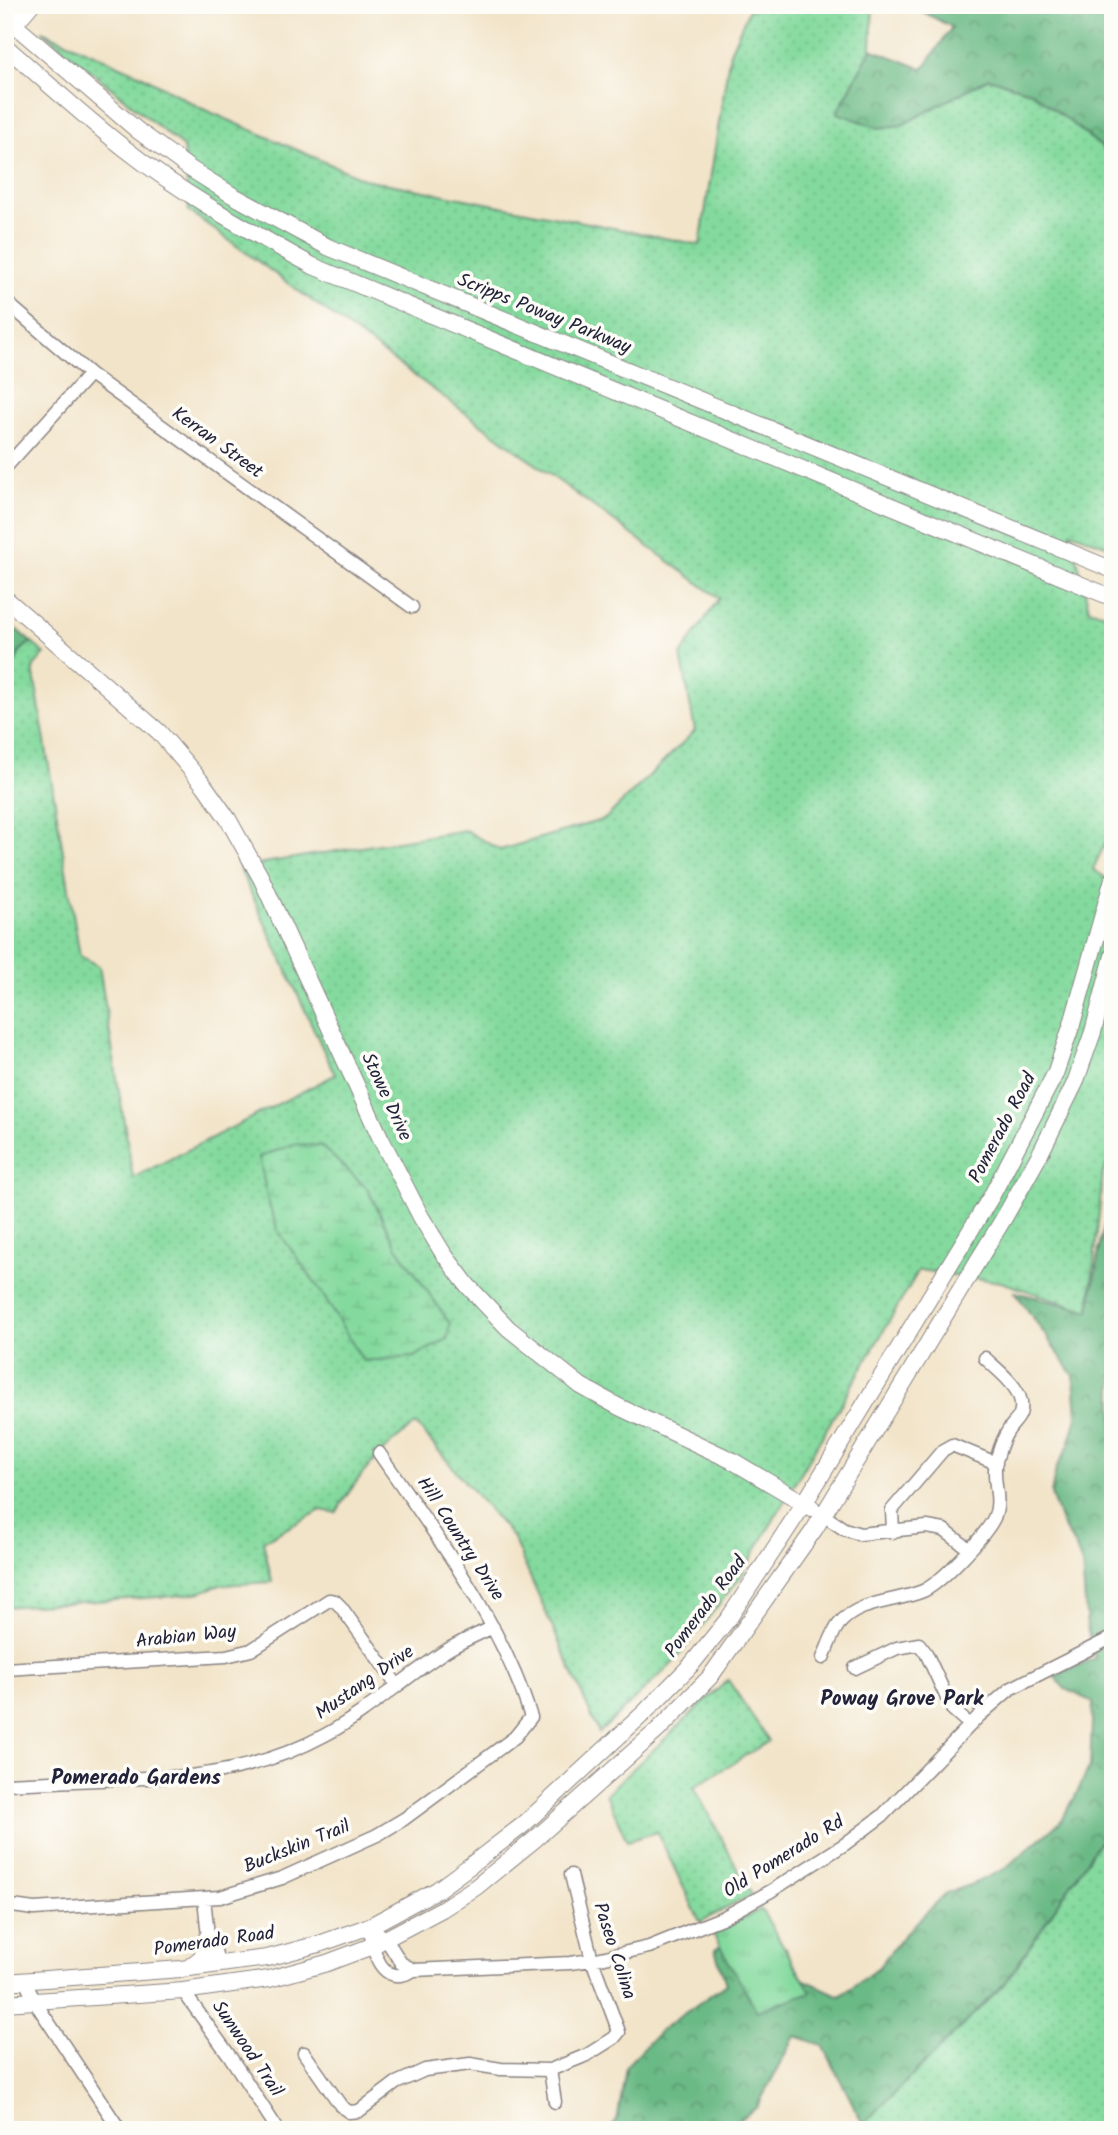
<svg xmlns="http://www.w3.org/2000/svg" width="1118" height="2135" font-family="Kalam,sans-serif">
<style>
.grass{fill:url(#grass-dots);stroke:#537e6c;stroke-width:2}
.forest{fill:url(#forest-crowns);stroke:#466e60;stroke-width:2}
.wetland{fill:url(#wetland-marsh);stroke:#537e6c;stroke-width:2}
.park{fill:url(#park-tufts);stroke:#537e6c;stroke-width:2}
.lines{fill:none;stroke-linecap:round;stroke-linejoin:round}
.minor-casing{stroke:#8a8382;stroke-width:15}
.major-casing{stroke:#8a8382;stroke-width:18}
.minor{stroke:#fff;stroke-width:12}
.major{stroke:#fff;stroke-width:16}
.labels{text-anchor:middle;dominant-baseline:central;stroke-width:7;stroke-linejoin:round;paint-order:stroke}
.street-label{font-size:19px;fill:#22223b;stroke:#fdfcf7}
.neighbourhood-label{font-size:21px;font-weight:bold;fill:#22223b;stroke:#fdfcf7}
</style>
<defs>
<pattern id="grass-dots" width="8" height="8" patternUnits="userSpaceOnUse" patternTransform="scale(1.75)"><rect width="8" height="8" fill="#84da9e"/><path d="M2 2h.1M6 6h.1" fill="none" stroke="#72bb89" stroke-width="1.8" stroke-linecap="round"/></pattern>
<pattern id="forest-crowns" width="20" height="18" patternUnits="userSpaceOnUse" patternTransform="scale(1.75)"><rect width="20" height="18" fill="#6bba85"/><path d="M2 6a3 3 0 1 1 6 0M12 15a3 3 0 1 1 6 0" fill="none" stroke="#58976e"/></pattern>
<pattern id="wetland-marsh" width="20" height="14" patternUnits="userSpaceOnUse" patternTransform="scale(1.75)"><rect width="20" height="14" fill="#84da9e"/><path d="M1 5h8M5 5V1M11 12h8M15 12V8" fill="none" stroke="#72bb89"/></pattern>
<pattern id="park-tufts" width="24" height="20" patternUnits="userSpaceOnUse" patternTransform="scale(1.75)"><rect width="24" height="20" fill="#84da9e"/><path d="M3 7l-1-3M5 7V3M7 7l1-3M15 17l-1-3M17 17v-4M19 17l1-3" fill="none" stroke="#72bb89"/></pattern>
</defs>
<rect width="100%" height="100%" fill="#fdfcf7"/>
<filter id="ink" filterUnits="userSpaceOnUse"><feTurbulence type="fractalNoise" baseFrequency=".0143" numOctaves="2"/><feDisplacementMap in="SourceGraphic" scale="14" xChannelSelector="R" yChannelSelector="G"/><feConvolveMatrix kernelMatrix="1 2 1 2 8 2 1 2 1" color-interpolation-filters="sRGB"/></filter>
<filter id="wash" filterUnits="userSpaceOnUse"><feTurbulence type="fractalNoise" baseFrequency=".00686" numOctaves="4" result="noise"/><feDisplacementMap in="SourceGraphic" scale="28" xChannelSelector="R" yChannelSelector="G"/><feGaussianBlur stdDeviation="1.57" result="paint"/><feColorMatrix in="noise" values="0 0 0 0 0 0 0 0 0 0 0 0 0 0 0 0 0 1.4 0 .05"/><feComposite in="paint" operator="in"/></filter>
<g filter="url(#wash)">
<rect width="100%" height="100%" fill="#f2e4c9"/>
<path class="grass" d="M751,5H873L871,49L838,112L902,125L989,78L1032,92L1113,156V548L1071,532L1089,609L1113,617V827L1093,869L1113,883V1150L1103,1173L1089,1311L1001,1282L919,1270L741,1576L672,1664L599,1733L513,1538L416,1424C380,1450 358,1475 336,1513L321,1510L263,1541L272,1582L220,1585L201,1592L174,1596L5,1607V681L21,650L31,642L45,654L33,668L80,956L99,966L133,1178L335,1075L239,867L465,830L500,850L605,819L695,731L681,655L719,598L189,211L183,147L42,31L141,75L201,108L364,179L700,245L730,52Z
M728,1680L769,1741L694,1787L752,1895L700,1922L657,1832L627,1841L606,1794Z
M1113,1821V2110L1096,2130H882L863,2124L1006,1982Z"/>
<path class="forest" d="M910,5H1113V109L1110,113L1113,116V156L1032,92L989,78L902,125L879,128L837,113L871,49L923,69L952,27Z
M10,624L31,642L21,650L5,681V630Z
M1113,1195V1821L1006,1982L863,2124L823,2045L795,2036L757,2107L725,2130H610L618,2117L626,2066L661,2030L726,1984L715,1950L758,1922L785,1971L840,1996L878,1968L902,1937L946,1893L973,1884L1003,1870L1059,1823L1074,1799L1090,1766L1093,1702L1065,1689L1054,1676L1095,1658L1087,1628L1082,1564L1075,1546L1061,1523L1051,1494L1056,1469L1069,1445L1077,1417L1074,1376L1015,1292L1089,1311L1101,1238Z"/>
<path class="wetland" d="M295,1144L321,1146L367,1188L397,1247L450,1324L447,1339L414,1357L363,1361L320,1290L278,1231L268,1201L259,1157Z"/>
<path class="park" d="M761,1909L811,1992L757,2011L713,1934Z"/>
</g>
<g filter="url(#ink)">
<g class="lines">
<g class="minor-casing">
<path id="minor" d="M5,301L90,374L412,607
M5,468L90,374
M823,1515L844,1529L860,1534L927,1527L944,1530L969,1549
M893,1532L892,1510L943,1450L952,1445L996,1463
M823,1658C828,1647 832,1633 839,1624C859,1600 897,1602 923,1591C941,1583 985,1536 994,1518C1003,1499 991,1480 996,1461C999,1451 1002,1439 1008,1431C1011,1425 1018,1420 1020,1414C1028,1391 998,1371 985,1358
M855,1668L897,1648L919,1644L926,1653L952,1709L970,1725
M5,1669L226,1656L251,1650L329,1600L335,1601L341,1607L397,1685
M5,1784L191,1776C238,1770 283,1758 325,1735C368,1712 404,1678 444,1652C459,1642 477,1635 493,1627
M204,1898L208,1936L213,1940L218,1965
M5,1905L34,1909L204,1898L220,1897L282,1878L377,1835L404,1819L515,1737L531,1717C500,1619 437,1537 379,1453
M370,1926C372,1951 381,1989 414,1970L570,1963L592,1960L649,1947L724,1917L771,1891L845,1844L882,1816L979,1716L1010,1689L1113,1637
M370,1926L386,1939L401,1963L414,1970
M25,1981L35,2002L120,2130
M183,1991L229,2055L278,2130
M304,2053L341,2106L349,2112L359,2111L396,2083L425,2070L470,2064L501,2069L550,2070L587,2055L614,2038L619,2032L592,1960L571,1875
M550,2070L555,2102"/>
</g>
<g class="major-casing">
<path id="major" d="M5,17L137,130L189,168L232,195L328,247L1113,570
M7,33L31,5
M5,46C44,80 82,115 123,147C182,194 248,230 313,266L1113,598
M5,598L159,732L204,785L228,819L261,878L381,1139L421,1217L443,1253L468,1286L508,1328L581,1386L619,1407L731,1460L812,1508
M188,1968L202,1957L208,1936
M5,1982L181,1969L267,1958L319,1944L370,1926L437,1890L471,1865L523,1825L645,1712L691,1665L729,1618L807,1499L992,1195L1055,1074L1072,1024L1113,879
M5,2003L183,1991L269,1979L327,1963L372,1946L442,1909L476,1887L534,1840L659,1729L710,1677L814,1530L1004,1218L1040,1154L1075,1083L1093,1032L1113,956"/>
</g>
<use href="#minor" class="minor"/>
<use href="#major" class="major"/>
</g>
</g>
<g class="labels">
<g class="street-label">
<text transform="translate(544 314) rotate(22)">Scripps Poway Parkway</text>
<text transform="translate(217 443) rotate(36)">Kerran Street</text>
<text transform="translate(386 1097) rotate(65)">Stowe Drive</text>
<text transform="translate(1003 1128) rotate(-62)">Pomerado Road</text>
<text transform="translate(460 1539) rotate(57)">Hill Country Drive</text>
<text transform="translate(706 1607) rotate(-53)">Pomerado Road</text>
<text transform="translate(186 1637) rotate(-6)">Arabian Way</text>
<text transform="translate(365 1683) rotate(-35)">Mustang Drive</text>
<text transform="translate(297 1847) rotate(-22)">Buckskin Trail</text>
<text transform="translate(784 1857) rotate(-32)">Old Pomerado Rd</text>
<text transform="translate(214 1942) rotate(-8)">Pomerado Road</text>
<text transform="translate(614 1951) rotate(72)">Paseo Colina</text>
<text transform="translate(247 2049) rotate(56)">Sunwood Trail</text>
</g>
<g class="neighbourhood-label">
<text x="902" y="1699">Poway Grove Park</text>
<text x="136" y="1778">Pomerado Gardens</text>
</g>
</g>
<rect width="1118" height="2135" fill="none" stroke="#fdfcf7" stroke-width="28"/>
</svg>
